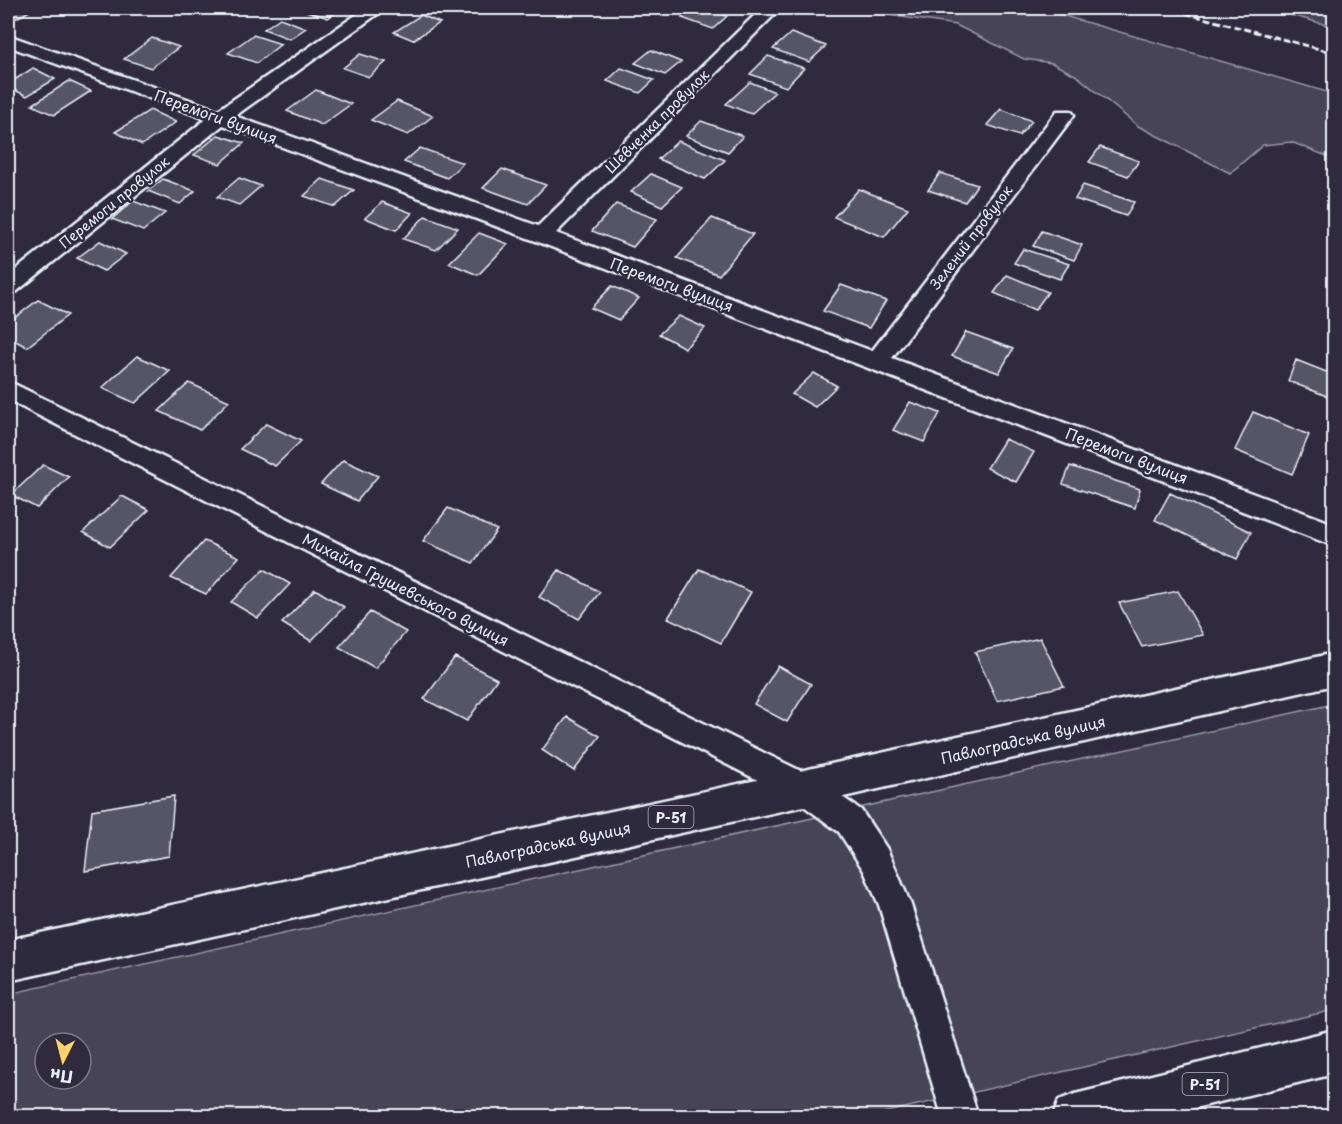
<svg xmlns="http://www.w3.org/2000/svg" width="1342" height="1124" font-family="'Playpen Sans',sans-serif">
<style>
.green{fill:#464455;stroke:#979aa6;stroke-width:1.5;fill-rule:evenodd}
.building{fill:#575565;stroke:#e8f1f8;stroke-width:1.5}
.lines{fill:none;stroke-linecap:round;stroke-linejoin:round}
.street-casing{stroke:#e8f1f8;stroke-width:5}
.primary-casing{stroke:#e8f1f8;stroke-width:5}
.street{fill:#2f2a3d;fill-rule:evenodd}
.primary{fill:#2f2a3d;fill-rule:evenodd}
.rail{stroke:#e8f1f8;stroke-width:3;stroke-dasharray:7 3;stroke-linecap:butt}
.labels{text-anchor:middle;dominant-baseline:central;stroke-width:5;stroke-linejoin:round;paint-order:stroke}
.far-street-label{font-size:14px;fill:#e8f1f8;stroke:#2f2a3d}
.shield{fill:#2f2a3d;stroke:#b0b5c0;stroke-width:1.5}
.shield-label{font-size:14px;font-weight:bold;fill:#e8f1f8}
.street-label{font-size:15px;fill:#e8f1f8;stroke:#2f2a3d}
</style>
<rect width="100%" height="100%" fill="#2f2a3d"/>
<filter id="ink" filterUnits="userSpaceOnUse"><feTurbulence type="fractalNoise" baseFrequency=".0167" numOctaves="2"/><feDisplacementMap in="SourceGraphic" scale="12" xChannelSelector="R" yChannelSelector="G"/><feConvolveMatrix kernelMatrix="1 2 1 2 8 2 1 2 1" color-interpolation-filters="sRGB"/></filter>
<g filter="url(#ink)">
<path class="green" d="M841,8H1037L1334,94V159L1291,142L1263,145L1230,173L1138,126L1077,76L1052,63L1024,59L956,25Z
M1266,8H1334V27Z
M1334,704V1010L869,1116H8V994ZM45,1043H81V1079H45Z"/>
<path class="building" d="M8,8H35L13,20L8,17Z
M306,8H342L328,18L303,10Z
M694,8H702L727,16L713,29L682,18Z
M421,15L440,23L413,40L394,32Z
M280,18L306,28L290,39L264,29Z
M791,33L826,46L809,62L773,49Z
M253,35L281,44L257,63L228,53Z
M152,38L179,47L151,68L124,59Z
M651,50L681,62L665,75L635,63Z
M360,54L386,62L369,77L343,68Z
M768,56L804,68L786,87L750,74Z
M33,68L55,79L27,96L8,87V84Z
M621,68L654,80L640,93L607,81Z
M69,81L91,91L54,115L32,105Z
M750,82L775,92L751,114L726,104Z
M316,90L351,104L322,125L287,111Z
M397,101L433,116L408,135L371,120Z
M1001,109L1032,121L1019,136L987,125Z
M150,110L176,122L142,145L115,132Z
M701,121L743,136L728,152L686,136Z
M218,135L244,143L220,164L194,155Z
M678,141L725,160L705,179L658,159Z
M1100,147L1139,161L1128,176L1089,162Z
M420,148L463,163L447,178L404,162Z
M502,169L546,185L528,204L483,188Z
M940,173L977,185L965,202L928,190Z
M651,174L682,187L662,206L631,192Z
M239,178L261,186L239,205L217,197Z
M163,179L195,191L180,204L148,191Z
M322,179L354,190L335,207L304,196Z
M1083,185L1134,202L1126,216L1075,199Z
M859,189L908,208L884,237L834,217Z
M133,201L165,213L143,231L112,219Z
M382,202L412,213L396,230L365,218Z
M616,204L657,219L633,247L592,231Z
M425,216L458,228L436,250L403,239Z
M712,218L753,234L719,275L677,258Z
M1042,231L1082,245L1074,260L1033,246Z
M479,233L508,244L478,275L449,263Z
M100,241L126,254L104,271L77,258Z
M1023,249L1069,264L1060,279L1014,263Z
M1007,275L1048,292L1035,310L994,293Z
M841,285L886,301L869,328L823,311Z
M612,286L639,298L619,320L591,308Z
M38,300L68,315L27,347L8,337V323Z
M679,316L705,328L685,348L659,334Z
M966,332L1013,349L999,373L952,356Z
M137,356L170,371L135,403L102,388Z
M1296,360L1334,375V391L1332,398L1288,381Z
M814,373L837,386L815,407L792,394Z
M189,383L229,401L200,430L159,411Z
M910,402L940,413L924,442L893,430Z
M1253,412L1309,435L1292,474L1235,450Z
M266,424L301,441L275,466L240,449Z
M1005,439L1034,452L1016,482L987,468Z
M343,460L378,476L357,501L321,484Z
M43,465L69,477L37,508L11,495Z
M1070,466L1140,489L1135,508L1063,484Z
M1170,493L1251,532L1237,559L1155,520Z
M122,496L149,510L110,547L83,532Z
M448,508L497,530L473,563L423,541Z
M204,541L239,557L206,594L171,578Z
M264,569L290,584L258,618L231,602Z
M699,569L751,592L721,643L668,618Z
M559,570L600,592L579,619L539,597Z
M315,589L344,607L311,641L282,623Z
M1178,591L1203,635L1142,647L1119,603Z
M370,612L406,632L375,668L339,647Z
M1040,638L1064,686L997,701L975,652Z
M455,657L497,679L467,721L424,699Z
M778,666L811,684L787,722L754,704Z
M567,717L600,736L574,771L542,750Z
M174,796L169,856L85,871L92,810Z"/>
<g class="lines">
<g class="street-casing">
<path id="street" d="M366,8H386L235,116L538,226L762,8H781L556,233L872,351L1057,111H1071L1074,115L1071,119L892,358L1334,524V546L533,240L223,125L16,292L8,295V276L206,119L8,46V35L218,110Z
M8,381L815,778L861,810L887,849L911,905L978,1116H942L879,905L864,871L839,832L793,798L8,400Z"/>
</g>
<g class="primary-casing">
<path id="primary" d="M1334,653V685L804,806L8,981V940L804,770Z
M1334,1030V1074L1162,1116H1053L1059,1100L1075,1094Z"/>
</g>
<use href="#street" class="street"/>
<use href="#primary" class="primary"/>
<path class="rail" d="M1166,8L1334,53"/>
</g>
</g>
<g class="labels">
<g class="far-street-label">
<text transform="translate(657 121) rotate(-45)">Шевченка провулок</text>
<text transform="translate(114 202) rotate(-39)">Перемоги провулок</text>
<text transform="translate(971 237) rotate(-53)">Зелений провулок</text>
</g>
<g class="shield">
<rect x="648.5" y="806" width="45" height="22" rx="4.5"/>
<rect x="1182.5" y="1073" width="45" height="22" rx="4.5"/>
</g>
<g class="shield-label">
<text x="671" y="817">Р-51</text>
<text x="1205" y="1084">Р-51</text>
</g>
<g class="street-label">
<text transform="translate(216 116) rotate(20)">Перемоги вулиця</text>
<text transform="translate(672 284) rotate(20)">Перемоги вулиця</text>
<text transform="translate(1127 455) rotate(21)">Перемоги вулиця</text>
<text transform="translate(406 589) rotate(27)">Михайла Грушевського вулиця</text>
<text transform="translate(1023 739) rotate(-13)">Павлоградська вулиця</text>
<text transform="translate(548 844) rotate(-12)">Павлоградська вулиця</text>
</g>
</g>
<rect width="1342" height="1124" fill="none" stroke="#2f2a3d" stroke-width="30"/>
<rect x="15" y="15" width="1312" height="1094" fill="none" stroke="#e8f1f8" stroke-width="2" filter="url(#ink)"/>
<g transform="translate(63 1061) rotate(186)"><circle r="28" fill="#2f2a3d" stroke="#797a88" stroke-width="1.5"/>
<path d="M0-4.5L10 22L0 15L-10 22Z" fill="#ffd166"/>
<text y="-9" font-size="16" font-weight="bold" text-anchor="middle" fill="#e8f1f8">Пн</text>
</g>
</svg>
